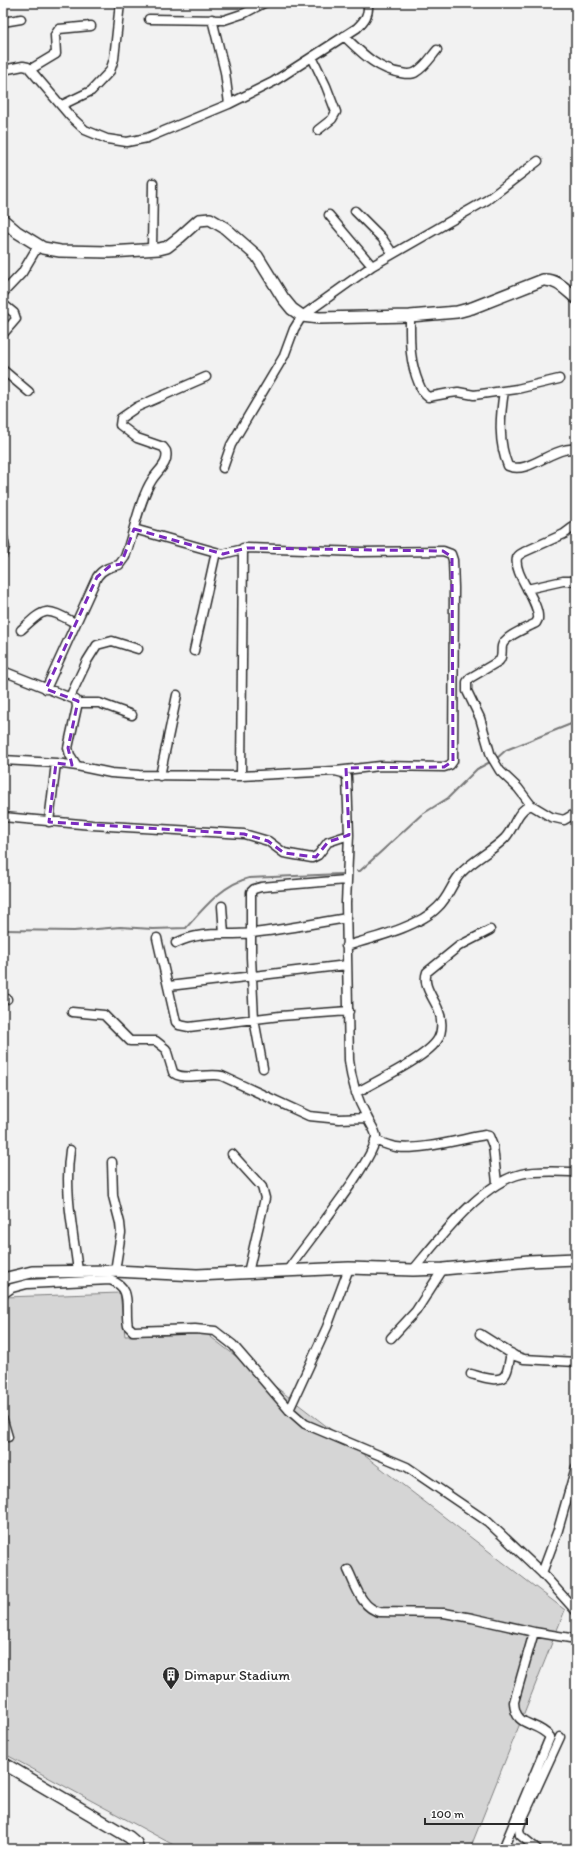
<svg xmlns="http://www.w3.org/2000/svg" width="579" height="1852" font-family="Itim,sans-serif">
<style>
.pitch{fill:#d5d5d5;stroke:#808080}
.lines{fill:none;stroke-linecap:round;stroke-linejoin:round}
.stream{stroke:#787878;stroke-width:2}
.street-casing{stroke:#2b2b2b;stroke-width:11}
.secondary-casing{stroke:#2b2b2b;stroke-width:14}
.street{stroke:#fff;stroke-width:8}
.secondary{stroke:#fff;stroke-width:11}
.marked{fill:none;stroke:#7b2cbf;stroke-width:3;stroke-dasharray:8 5;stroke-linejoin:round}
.labels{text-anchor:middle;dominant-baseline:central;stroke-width:4;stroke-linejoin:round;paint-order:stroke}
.poi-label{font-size:14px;fill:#2b2b2b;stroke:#fff;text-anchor:start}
</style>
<rect width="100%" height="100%" fill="#f2f2f2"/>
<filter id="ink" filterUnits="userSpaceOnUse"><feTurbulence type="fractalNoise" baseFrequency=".025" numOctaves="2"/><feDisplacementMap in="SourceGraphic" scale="8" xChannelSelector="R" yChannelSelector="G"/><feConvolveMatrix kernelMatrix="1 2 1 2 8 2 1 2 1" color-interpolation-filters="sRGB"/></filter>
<g filter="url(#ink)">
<path class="pitch" d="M120,1293L125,1336L207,1334L565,1610L470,1849H181L3,1753V1353L5,1297Z"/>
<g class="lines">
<path class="stream" d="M496,759L506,750L576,722
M357,871H360L421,815L448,798L477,769L492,761
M3,930L74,931L120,927L153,929L186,928C203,909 223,884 249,878L341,874"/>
<g class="street-casing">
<path id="street" d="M149,19L224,20L245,13L264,3
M212,19L225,72L229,104
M3,22L21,19
M344,36C361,52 376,69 401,73C406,74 412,75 416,72C425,67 431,57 437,50
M312,57L326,86L336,112L332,119L318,130
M31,69L56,54L55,35L59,29L91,26
M3,70L23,66L28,67L70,116L85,130L107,139L127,142L147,138L229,104L273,82L357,28C365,20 369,15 368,3
M62,105L91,91L110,71L114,59L120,3
M355,211L382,238L393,254
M329,215L372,266
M152,250L153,183
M3,293L22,273L38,246
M3,304L14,313L16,319L3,334
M410,316C410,342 409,360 419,384C421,389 423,394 428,397L450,393L458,392L474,395L517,389L559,379
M3,370L29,392
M504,391C500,417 498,442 508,466C525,474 546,454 564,450C568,449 572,449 576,448
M223,468L231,445L284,356L294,329L302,316L372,266L487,200L538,161
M576,525L564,534L524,552C521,554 518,555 517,558C513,574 540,602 538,619L536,623C527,628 504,636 502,646C501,651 503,657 499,661L470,678L467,682V691L480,718L491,756L500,771L518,788L531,805L551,817L564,820L576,813
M134,529L223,554L247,548L360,552L443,551L451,554L453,560L454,588L453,761L450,765L444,767L380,766L336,771
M3,538L5,547L3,554
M527,589L563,581H576
M21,630C46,607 45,607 75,623
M194,651L216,552
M3,671L76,700L77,707L68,748L70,755L77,766L111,773L139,775L241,776L335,771L343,773L347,777L349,835L346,903L349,1060C351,1080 357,1099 367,1117C370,1124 375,1129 376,1136C377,1158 303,1247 288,1270
M46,689L97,577C102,569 110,567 119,565L125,557C133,535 140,498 152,480C158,470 169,464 166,451L163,447L137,438L120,425L121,418L137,407L206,377
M70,697L87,661L97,645L112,641L138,649
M78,703H99L132,715
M3,760L56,763L77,766
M160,776L177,695
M241,776L243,548
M3,817L92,825L244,834L268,841L284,853L312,858L318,855L328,842L349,835
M49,822L56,763
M222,906L224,934
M157,938L176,1022L179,1025L189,1027L280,1016L349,1011
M176,943C202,930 224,936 252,933C283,930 315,923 347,918
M346,946C373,938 419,927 438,907C449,897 452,882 462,872C475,859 492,851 505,838C515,827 516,811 531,805
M169,986L347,965
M3,1000L7,999
M72,1012L104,1015L130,1041H156L166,1049L173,1072C181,1082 209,1072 222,1076L309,1116L339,1119L367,1118
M263,1068L254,1019L251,957V892L254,889L261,887L346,880
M356,1093C376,1081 428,1057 438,1039C443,1030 442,1018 438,1009C433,997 422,985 427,972L459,946L490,930
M375,1140C382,1143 389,1146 396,1147C419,1151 461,1139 485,1135L489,1136L493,1146L497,1183
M70,1150C64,1190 73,1231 78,1271
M232,1154L262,1187L265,1198L248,1273
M112,1162L113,1196L120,1223L121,1233L115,1271
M413,1270C439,1239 481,1183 521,1174C538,1170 558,1172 576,1172
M3,1294L12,1288L27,1284L110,1280C134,1288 124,1307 128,1326L133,1331L195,1329L215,1331L233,1345L289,1410L305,1424L407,1467L488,1522L542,1573
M480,1334L515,1356L524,1359L576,1362
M391,1338L416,1311L443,1269
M471,1374C479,1376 500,1384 505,1375C509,1370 509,1360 511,1353
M289,1410L327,1327L349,1268
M3,1420L8,1437
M576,1467L558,1530L542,1573L576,1611
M348,1570C356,1586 361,1608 380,1612L444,1613L472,1618L534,1632L576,1639
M503,1849L550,1737C536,1720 515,1729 514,1702L534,1632
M537,1849L520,1835L519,1829L522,1820L560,1737"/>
</g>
<g class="secondary-casing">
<path id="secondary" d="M3,220L17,232L43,248L60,251L110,252L159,249L167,247L180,237L199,220L210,219L225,228L257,256L283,298L292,309L302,316L319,318L410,316L457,312L472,308L543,280C557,279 566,290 576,298
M3,1279L32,1272L115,1271L197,1275L349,1268L413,1270L443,1269L529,1261L576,1259
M3,1763L129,1837L136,1843L138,1849"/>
</g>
<use href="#street" class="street"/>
<use href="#secondary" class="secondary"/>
</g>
</g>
<path class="marked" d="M134,529L223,554L247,548L443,551L452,557L453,761L444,767L346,768L349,835L328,842L316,857L284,853L268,841L244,834L49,822L56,763L72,765L68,748L78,701L46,689L97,577L110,566L121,564Z"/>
<defs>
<g id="building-pin" transform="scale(0.9)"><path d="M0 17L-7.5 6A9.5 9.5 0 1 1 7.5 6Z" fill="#2b2b2b" stroke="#fff"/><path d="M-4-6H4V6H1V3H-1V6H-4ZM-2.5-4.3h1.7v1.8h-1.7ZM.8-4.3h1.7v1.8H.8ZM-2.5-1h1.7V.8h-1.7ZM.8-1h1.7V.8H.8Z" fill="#fff"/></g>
</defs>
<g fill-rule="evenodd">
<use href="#building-pin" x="171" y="1675"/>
</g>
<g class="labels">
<g class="poi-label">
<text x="184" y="1675">Dimapur Stadium</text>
</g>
</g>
<rect width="579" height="1852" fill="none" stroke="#fff" stroke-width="16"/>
<rect x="8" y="8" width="563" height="1836" fill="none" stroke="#2b2b2b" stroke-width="1.5" filter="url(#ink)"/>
<path d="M425 1818v6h102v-6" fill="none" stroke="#2b2b2b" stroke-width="2"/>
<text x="431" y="1818" font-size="12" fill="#2b2b2b" stroke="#ffffff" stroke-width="3" paint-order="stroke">100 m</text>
</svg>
